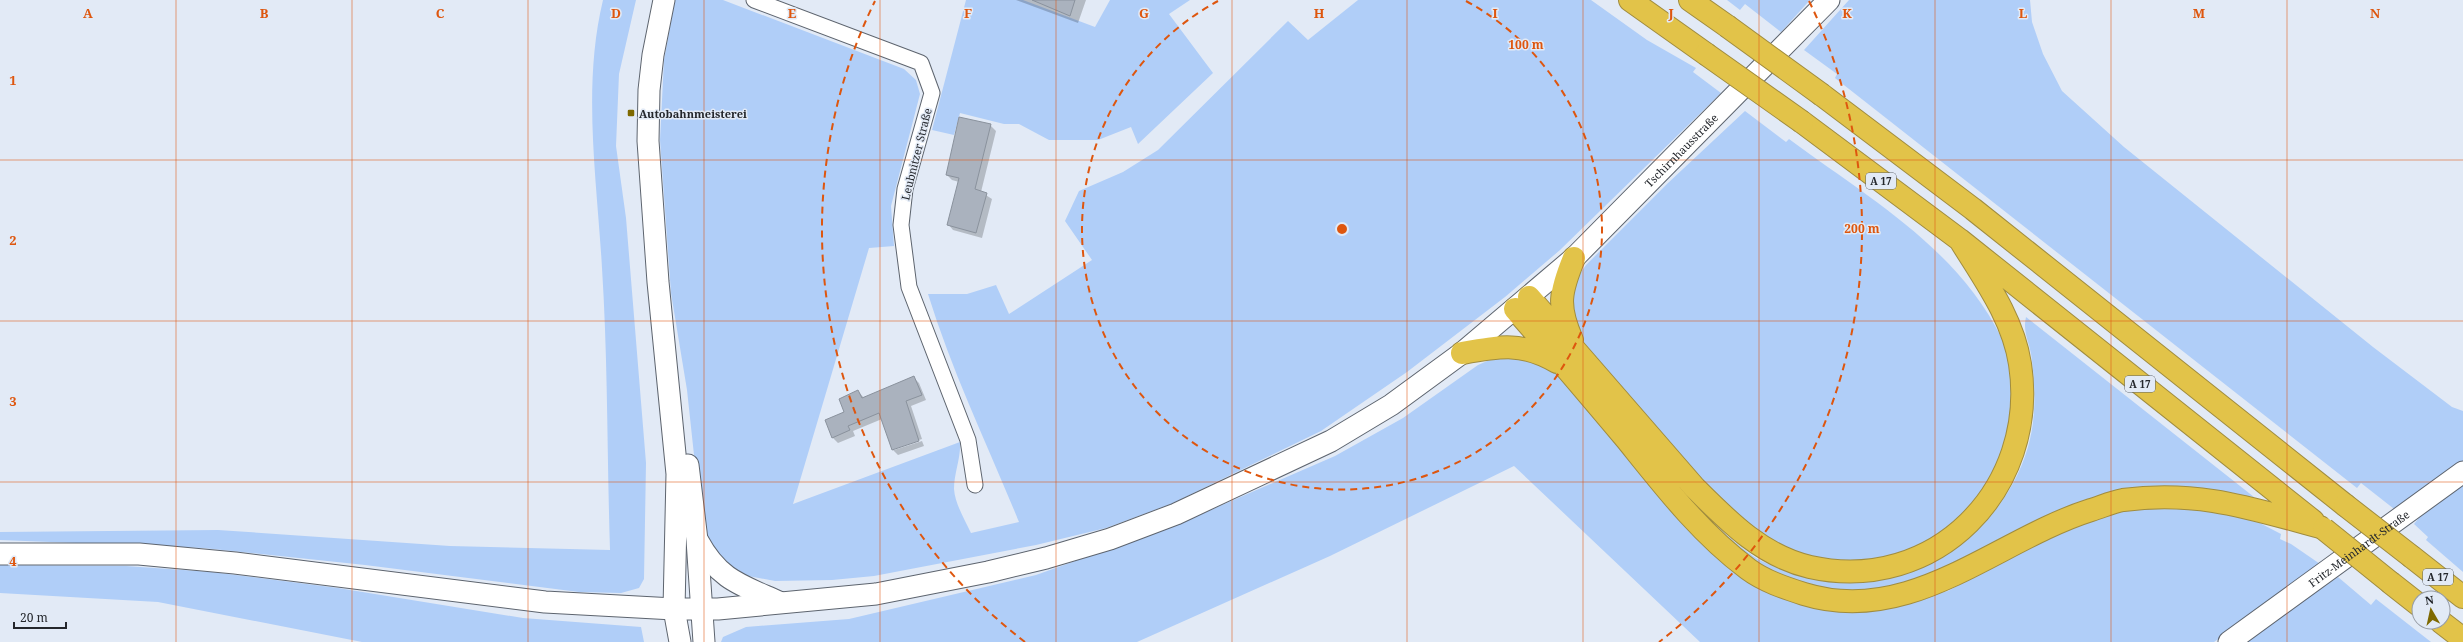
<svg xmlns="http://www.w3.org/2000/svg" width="2463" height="642" font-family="'Noto Serif',serif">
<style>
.green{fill:#b0cef8}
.shadow{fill:#0003}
.building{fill:#aab2be;stroke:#8a929d}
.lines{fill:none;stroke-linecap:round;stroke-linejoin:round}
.street-casing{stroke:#5d646e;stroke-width:17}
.secondary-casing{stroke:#5d646e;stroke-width:23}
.highway-casing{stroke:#a08c3f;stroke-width:24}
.street{stroke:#fff;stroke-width:15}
.secondary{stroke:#fff;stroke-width:21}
.highway{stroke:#e2c349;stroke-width:22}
.highway-bridge-casing{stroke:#a08c3f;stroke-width:24;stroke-linecap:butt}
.highway-bridge{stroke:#e2c349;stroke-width:22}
.grid{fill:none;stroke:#de560e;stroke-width:1;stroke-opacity:0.55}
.ring{fill:none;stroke:#de560e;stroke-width:2;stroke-dasharray:7 5}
.poi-dot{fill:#7e6900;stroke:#e2eaf6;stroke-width:1.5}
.labels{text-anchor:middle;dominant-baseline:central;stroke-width:3;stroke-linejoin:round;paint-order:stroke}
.shield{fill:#e2eaf6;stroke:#5d6269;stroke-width:1}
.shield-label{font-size:10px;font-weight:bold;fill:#24272c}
.poi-label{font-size:11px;font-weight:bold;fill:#24272c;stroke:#e2eaf6;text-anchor:start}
.street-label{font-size:11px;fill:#24272c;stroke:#e2eaf6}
.grid-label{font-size:13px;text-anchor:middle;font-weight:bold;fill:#de560e;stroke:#e2eaf6;stroke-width:3;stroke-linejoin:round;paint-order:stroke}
.centre{fill:#de560e;stroke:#e2eaf6;stroke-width:2}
.ring-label{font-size:12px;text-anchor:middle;font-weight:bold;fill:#de560e;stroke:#e2eaf6;stroke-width:3;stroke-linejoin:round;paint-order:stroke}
</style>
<rect width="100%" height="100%" fill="#e2eaf6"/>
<path class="green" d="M603,0H636L619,74L616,146L626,218L646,463L644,579L639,588L621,593L579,592L365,565L203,548L0,540V532L218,530L450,546L610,550C607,456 608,362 602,268C597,180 582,87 603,0Z
M675,0H723L904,69L916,80L920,94L891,206L894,246L869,248L793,504L960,442C961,458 954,473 954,489C955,504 965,520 971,533L1019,522C988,446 952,372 928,294H967L996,285L1009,314L1092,260L1065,221L1079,191L1123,172L1158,150L1288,21L1308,40L1358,0H1591L1647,40L1696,68L1693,72L1721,93L1560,250L1505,297L1407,372L1321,431L1171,504L1106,528L1036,545L874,576L832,580L775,581L743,575L724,563L702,529L687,390L671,293L660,140L664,60Z
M966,0H1023L1095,27L1110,0H1190L1169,14L1213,73L1138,144L1131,127L1098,140H1049L1019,124H1004L960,113L954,135L932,130Z
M1727,0H1810L1781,32L1745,4L1740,10Z
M1849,0H2030L2032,22L2043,54L2062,91L2124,147L2373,347L2452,407L2463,411V464L2398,512L2361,483L2357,488L1835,78L1837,74L1804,50Z
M1745,111L1786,142L1789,139C1867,197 1958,248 2002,339C2012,362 2012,393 2010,417C1997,539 1868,593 1764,539C1752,533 1741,519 1731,510C1719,499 1705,488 1694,476C1652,431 1615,379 1575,331L1569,314L1574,282L1586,265L1668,183Z
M2026,317L2254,497L2187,488L2127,491L1939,576L1880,591H1818L1753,566L1704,515C1720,529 1736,544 1753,556C1764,564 1793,573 1806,577C1837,585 1860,581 1890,573C1902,570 1915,567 1928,563C1977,545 2019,489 2030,439C2036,414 2035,386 2032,361C2031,345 2022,333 2026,317Z
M1501,355L1542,361L1565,379L1746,577L1908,601L1948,591L2058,531L2126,509L2185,505L2254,520L2281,534L2280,539L2291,544L2323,566L2214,642H1700L1514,466L1330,556L1137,642H721L723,637L746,627L849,619L1036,575L1176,525L1335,456L1403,418L1478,365Z
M2463,484V572L2426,540L2428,537L2414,524L2422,514Z
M0,565L126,566L212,572L338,588L523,618L641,627L644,642H362L158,602L0,593Z
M2338,577L2371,605L2376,599L2431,642H2243Z"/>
<path class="shadow" d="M1016,0H1086L1078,23Z
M990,125L996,131L981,192L992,199L982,238L953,230L948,224L959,182L952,180L947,175Z
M913,377L919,383L926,400L911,406L922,439L894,448V450L922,441L924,446L898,455L892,449L882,419L853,431L855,436L838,443L833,438L826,420L846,412L858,391L864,398Z"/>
<path class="building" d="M1032,0H1075L1070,16Z
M959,117L991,124L975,189L987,193L976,233L947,225L959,178L946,175Z
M914,376L922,395L906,401L919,441L892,450L879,413L848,426L850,430L832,438L825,420L844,412L839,399L858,390L862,398Z"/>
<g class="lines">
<g class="street-casing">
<path id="street" d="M754,0L921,63L932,93L905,189L901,225L909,287L968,440L975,485"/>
</g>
<g class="secondary-casing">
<g id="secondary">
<path d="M664,0L653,55L649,90L648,141L658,282L677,474L674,609L680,642"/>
<path d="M688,465L697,540L704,642"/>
<path d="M698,541C719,580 741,585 779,602"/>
<path id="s1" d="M0,554H139L235,563L545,602L674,609H718L876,594L988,572L1046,558L1110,539L1176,514L1331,441L1391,405L1462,353L1574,258L1829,0"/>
<path id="s2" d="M2229,642L2463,472"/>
</g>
</g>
<g class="highway-casing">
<path id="highway" d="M1630,0L1706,54
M1690,0L1727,26
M1822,95L1973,209L2345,505
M1802,122L1960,240L2313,521
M1529,297L1695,488C1728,521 1762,556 1810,567C1935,595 2039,488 2020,364C2013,318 1984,279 1960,240
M1515,309C1553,352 1590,396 1627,440C1664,486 1700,533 1748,569C1764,581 1785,588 1804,594C1911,627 1996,540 2091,510C2101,507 2112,502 2123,500C2197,490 2250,508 2320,527
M1572,340C1557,306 1560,292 1574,258
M1462,353C1501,346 1522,342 1557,362
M2412,557L2463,597
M2391,583L2419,605
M2441,622L2463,639"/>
</g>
<use href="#street" class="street"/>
<use href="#secondary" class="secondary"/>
<use href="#highway" class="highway"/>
<g class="highway-bridge-casing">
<path id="highway-bridge" d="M1727,26L1822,95
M1706,54L1802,122
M2345,505L2412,557
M2324,529L2391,583"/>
</g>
<use href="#highway-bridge" class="highway-bridge"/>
</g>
<path class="grid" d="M176,0V642M352,0V642M528,0V642M704,0V642M880,0V642M1056,0V642M1232,0V642M1407,0V642M1583,0V642M1759,0V642M1935,0V642M2111,0V642M2287,0V642M0,160H2463M0,321H2463M0,482H2463"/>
<g class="ring">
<path d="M1466 1A260 260 0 1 1 1218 1"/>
<path d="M1025 642A520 520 0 0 1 875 1M1809 1A520 520 0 0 1 1659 642"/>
</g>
<rect class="poi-dot" x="627" y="109" width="8" height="8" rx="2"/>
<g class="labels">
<g class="shield">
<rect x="1866" y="173" width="30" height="16" rx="3"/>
<rect x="2125" y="376" width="30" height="16" rx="3"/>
<rect x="2423" y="569" width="30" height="16" rx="3"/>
</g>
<g class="shield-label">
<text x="1881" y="181">A 17</text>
<text x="2140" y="384">A 17</text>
<text x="2438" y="577">A 17</text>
</g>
<g class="poi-label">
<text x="639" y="113">Autobahnmeisterei</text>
</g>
<g class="street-label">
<text stroke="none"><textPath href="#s1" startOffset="1819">Tschirnhausstraße</textPath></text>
<text transform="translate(916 154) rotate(-76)">Leubnitzer Straße</text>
<text stroke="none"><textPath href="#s2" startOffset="160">Fritz-Meinhardt-Straße</textPath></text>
</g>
</g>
<g class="grid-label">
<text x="88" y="18">A</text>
<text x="264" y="18">B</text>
<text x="440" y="18">C</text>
<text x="616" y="18">D</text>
<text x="792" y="18">E</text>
<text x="968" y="18">F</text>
<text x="1144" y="18">G</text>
<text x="1319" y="18">H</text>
<text x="1495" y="18">I</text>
<text x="1671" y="18">J</text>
<text x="1847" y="18">K</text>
<text x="2023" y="18">L</text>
<text x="2199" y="18">M</text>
<text x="2375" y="18">N</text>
<text x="13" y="85">1</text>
<text x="13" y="245">2</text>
<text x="13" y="406">3</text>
<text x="13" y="566">4</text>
</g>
<circle cx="1342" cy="229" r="6" class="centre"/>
<g class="ring-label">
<text x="1526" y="49">100 m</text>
<text x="1862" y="233">200 m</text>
</g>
<g transform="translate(2431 610) rotate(351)"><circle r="19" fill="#e2eaf6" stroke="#969ca5"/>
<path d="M0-3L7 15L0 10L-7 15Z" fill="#7e6900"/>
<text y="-6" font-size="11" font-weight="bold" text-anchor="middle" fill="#24272c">N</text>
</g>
<path d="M14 622v6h52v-6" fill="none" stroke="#24272c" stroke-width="2"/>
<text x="20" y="622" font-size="12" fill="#24272c" stroke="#e2eaf6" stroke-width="3" paint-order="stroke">20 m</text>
</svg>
